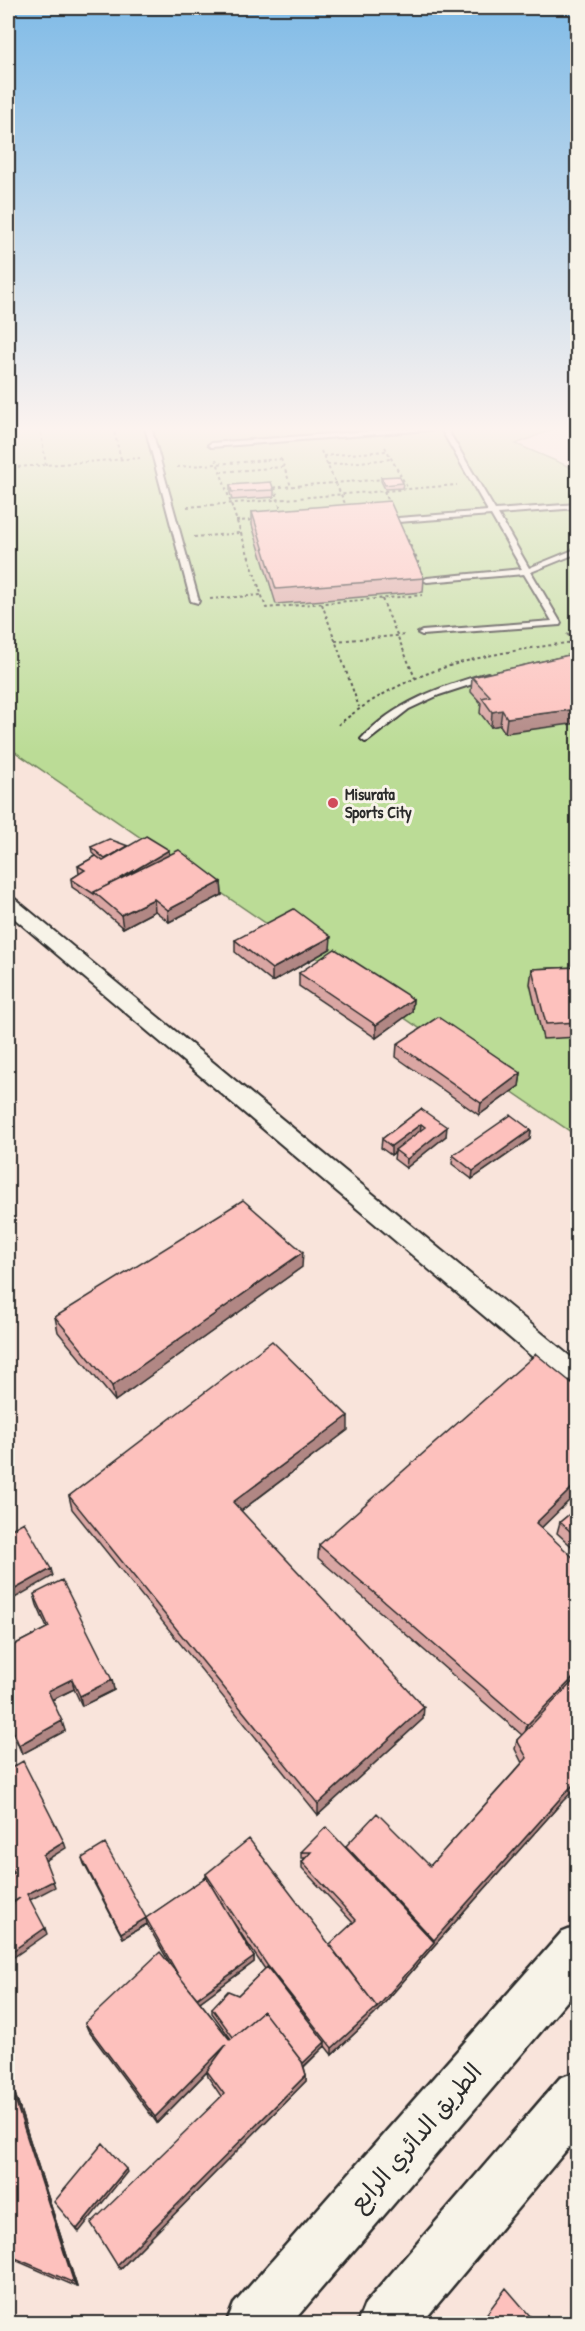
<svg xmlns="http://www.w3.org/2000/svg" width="585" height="2331" font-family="'Patrick Hand','Playpen Sans Arabic',sans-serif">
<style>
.green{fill:#bbdc96;stroke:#738460;stroke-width:1.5}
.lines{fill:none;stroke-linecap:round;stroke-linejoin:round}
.service-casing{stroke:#2b2b2b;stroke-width:4}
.minor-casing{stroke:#2b2b2b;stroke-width:4}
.primary-casing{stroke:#2b2b2b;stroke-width:5}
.path{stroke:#2b2b2b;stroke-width:2;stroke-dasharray:3 3;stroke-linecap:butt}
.service{fill:#f7f3e8;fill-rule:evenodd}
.minor{fill:#f7f3e8;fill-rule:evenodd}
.primary{fill:#f7f3e8;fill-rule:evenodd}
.wall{fill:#daa6a3;stroke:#2b2b2b;stroke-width:1.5;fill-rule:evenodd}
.shaded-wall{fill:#b18784;stroke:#2b2b2b;stroke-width:1.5}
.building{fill:#fdc1bd;stroke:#2b2b2b;stroke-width:1.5}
.poi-dot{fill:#d1495b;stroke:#f7f3e8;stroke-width:2}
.labels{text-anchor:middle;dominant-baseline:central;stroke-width:6;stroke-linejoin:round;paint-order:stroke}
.far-poi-label{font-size:16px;font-weight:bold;fill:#2b2b2b;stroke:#f7f3e8;text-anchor:start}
.near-street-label{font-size:24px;fill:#2b2b2b;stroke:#f7f3e8}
</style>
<rect width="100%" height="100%" fill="#f9e4db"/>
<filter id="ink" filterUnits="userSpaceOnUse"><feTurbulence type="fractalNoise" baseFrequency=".0167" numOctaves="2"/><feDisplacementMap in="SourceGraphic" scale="12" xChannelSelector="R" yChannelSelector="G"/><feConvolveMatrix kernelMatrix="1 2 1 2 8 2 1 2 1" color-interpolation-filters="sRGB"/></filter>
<g filter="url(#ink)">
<path class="green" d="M8,427H558L516,444L577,470V1136L8,747Z"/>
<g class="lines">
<g class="service-casing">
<path id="service" d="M145,427H151L199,601L198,603L191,601Z
M422,427H446L495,510L578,504V508L498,514L529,568L578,548V553L531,572L561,623L560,625L422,635L418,633L422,631L552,621L524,574L427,582L423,580L427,578L522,569L491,515L398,522L394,520L398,518L488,511L441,429L211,447L208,445L211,443Z
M488,673L492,676L491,678L439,695L409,709L368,741L365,742L361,739C394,703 442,686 488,673Z"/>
</g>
<g class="minor-casing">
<path id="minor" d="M8,897L15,899L578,1363V1390L568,1387L8,913Z"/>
</g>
<g class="primary-casing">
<path id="primary" d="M578,1926V1988L291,2324H226L234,2304L561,1933Z
M578,2071V2136L421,2324H357L365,2304L560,2078Z"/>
</g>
<path class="path" d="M40,427L46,465
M113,427L121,459
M385,447L408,489
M321,451L348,510
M323,456L387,451
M216,459L266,608L422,595
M281,459L291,486
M327,465L391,459
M18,467L140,458
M177,467L281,459
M220,472L284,467
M275,487L282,514
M268,488L386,479
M384,491L391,506
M187,507L457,485
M236,521L256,520
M405,534L421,568
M194,537L240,533
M210,599L261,595
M382,599L415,678
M322,604L359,707
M567,634L578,645
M335,641L406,635
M338,725C411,666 484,654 574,642"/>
<use href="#service" class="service"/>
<use href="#minor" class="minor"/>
<use href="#primary" class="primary"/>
</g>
<path class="wall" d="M381,477L403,483L402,488L385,489L381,481Z
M230,485L274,490V497L232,500L230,493Z
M252,512L424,578L423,592L276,604L252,525Z
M569,655L505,733L500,725L491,727L480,713L481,703L471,692L472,677Z
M128,846L169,855L221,882L222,895L169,922L155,911L123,928L95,904V903L72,887L71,879L79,874L78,866L96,856L92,852L91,847Z
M235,940L330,949L272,982L235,952Z
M578,967V1037L543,1039L530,984L532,969Z
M299,973L413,999L412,1012L376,1038L299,986Z
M397,1044L521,1073L519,1086L479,1115L396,1057Z
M421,1109L446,1136L406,1168L394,1159L395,1152L391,1155L381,1148L382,1139Z
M531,1130L530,1139L472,1179L452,1164L453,1155Z
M578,1210V1230L573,1227L576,1212Z
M578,1266V1279L575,1277Z
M302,1267L115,1401L58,1332L55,1317Z
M578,1388V1492L541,1528L562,1802L432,1948L375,2014L332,2055L325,2046L304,2067L306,2075V2081L120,2269L221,2096L208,2077L207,2072L157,2123L88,2030L85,2023L172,1967L147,1924L123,1938L84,1864L82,1858L146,1918L206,1877V1874L329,1945L353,1923L302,1868V1862L305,1858H301V1852L346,1848V1846L430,1866L522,1763L515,1749L517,1740L522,1735L318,1558L319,1545ZM233,1922L265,1969L238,1995L212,2008V2013L231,2039L230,2040L200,2002L254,1962V1957Z
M348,1430L241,1511L423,1719L318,1815L72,1509L69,1496Z
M578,1507V1552L557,1533L560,1522Z
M34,1594L112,1680L114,1690L82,1706L74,1689L52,1700L65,1731L22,1754L8,1721V1648L47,1628L37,1605Z
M8,2072L77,2287L8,2257Z"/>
<path class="shaded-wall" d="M578,709V723L505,733L507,718Z
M502,710L500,725L491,727L492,712Z
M169,850L170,859L95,893Z
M221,882L222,895L169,922L168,910Z
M154,899L155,911L123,928L121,915Z
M331,937L330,949L272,982V969Z
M413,999L412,1012L376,1038V1025Z
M521,1073L519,1086L479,1115L481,1103Z
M421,1124L420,1133L395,1150V1152L391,1155V1146Z
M447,1127L446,1136L406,1168L407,1159Z
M531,1130L530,1139L472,1179L473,1171Z
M303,1252L302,1267L115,1401L112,1386Z
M348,1416V1430L234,1516L233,1502Z
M578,1482V1492L533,1536L536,1523Z
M51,1569L53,1576L8,1602V1593Z
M578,1673V1681L524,1737L527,1725Z
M72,1679L74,1689L51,1700L48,1691Z
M112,1680L114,1690L82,1706L80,1696Z
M424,1707L423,1719L318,1815V1804Z
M62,1721L65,1731L22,1754L19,1745Z
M578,1780V1786L562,1802L432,1948L375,2014L332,2055V2048L377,2007L434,1942V1940L565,1793Z
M64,1842L66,1848L45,1861L43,1855Z
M53,1881L55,1887L30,1900L27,1894Z
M146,1918L147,1924L123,1938L121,1933Z
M45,1928L47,1934L8,1961V1954Z
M254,1957V1962L197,2004V1999Z
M325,2042V2046L302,2068V2064Z
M226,2045L227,2051L157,2123L155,2117Z
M8,2072L77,2287L74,2283L8,2078Z
M306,2075V2081L120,2269L117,2265Z
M126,2169L127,2172L79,2232L77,2229Z"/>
<path class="building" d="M399,476L403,483L385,485L381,477Z
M271,482L274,490L232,492L230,485Z
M390,501L424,578L276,589L252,512Z
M569,655L574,665L578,664V709L507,718L502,710L492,712L482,698L490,696L472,677Z
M146,836L169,850L118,880L94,892V894L71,879L85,870L78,866L96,856L103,861Z
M109,839L128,846L105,859L91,847Z
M179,850L221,882L168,910L154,899L121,915L94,892Z
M294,909L331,937L272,969L235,940Z
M335,949L413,999L376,1025L299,973Z
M578,967V1022L546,1024L532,969Z
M438,1017L521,1073L481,1103L397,1044Z
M421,1109L447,1127L407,1159L395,1150L425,1127L421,1124L391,1146L382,1139Z
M511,1115L531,1130L473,1171L453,1155Z
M243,1200L303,1252L112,1386L55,1317Z
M272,1341L348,1416L233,1502L424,1707L318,1804L69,1496Z
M536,1354L578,1388V1482L536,1523L578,1562V1673L527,1725L319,1545Z
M578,1507V1538L560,1522Z
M24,1522L51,1569L8,1593V1531Z
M62,1580L112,1680L80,1696L72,1679L48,1691L62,1721L19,1745L8,1719V1648L49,1627L34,1594Z
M578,1676V1780L565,1793L434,1940L346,1846L377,1813L430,1866L527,1758L517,1740Z
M23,1761L64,1842L43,1855L53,1881L27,1894L45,1928L8,1954V1907L20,1898L8,1905V1877L14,1873L8,1859V1770Z
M326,1827L434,1942L376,2009L377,2007L329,1945L356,1920L302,1862L311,1852H301Z
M249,1839L377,2007L332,2048L267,1965L206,1874Z
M105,1844L146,1918L121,1933L82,1858Z
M206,1877L254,1957L197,1998L179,1976L146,1918Z
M160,1952L230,2040L263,2011L302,2062L306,2075L117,2265L91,2223L224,2094L207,2071L226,2045L155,2117L85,2023Z
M267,1967L325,2042L303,2063L263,2011L233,2037L212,2008L228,1991L238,1995Z
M8,2078L74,2283L8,2255Z
M103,2143L126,2169L77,2229L54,2202Z
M506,2288L537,2324H479Z"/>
</g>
<linearGradient id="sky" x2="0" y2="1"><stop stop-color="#80bbe7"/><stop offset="0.57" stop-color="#fcf3ef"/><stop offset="1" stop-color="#fcf3ef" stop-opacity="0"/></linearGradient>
<rect width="585" height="753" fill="url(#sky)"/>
<circle class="poi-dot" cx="333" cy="803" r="6"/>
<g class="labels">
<g class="far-poi-label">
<text x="345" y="794">Misurata<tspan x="345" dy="18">Sports City</tspan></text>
</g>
<g class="near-street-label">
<text transform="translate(415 2137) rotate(-49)">الطريق الدائري الرابع</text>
</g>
</g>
<rect width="585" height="2331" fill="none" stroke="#f7f3e8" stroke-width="30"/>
<rect x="15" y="15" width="555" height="2301" fill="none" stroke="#2b2b2b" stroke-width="2" filter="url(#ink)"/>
</svg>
